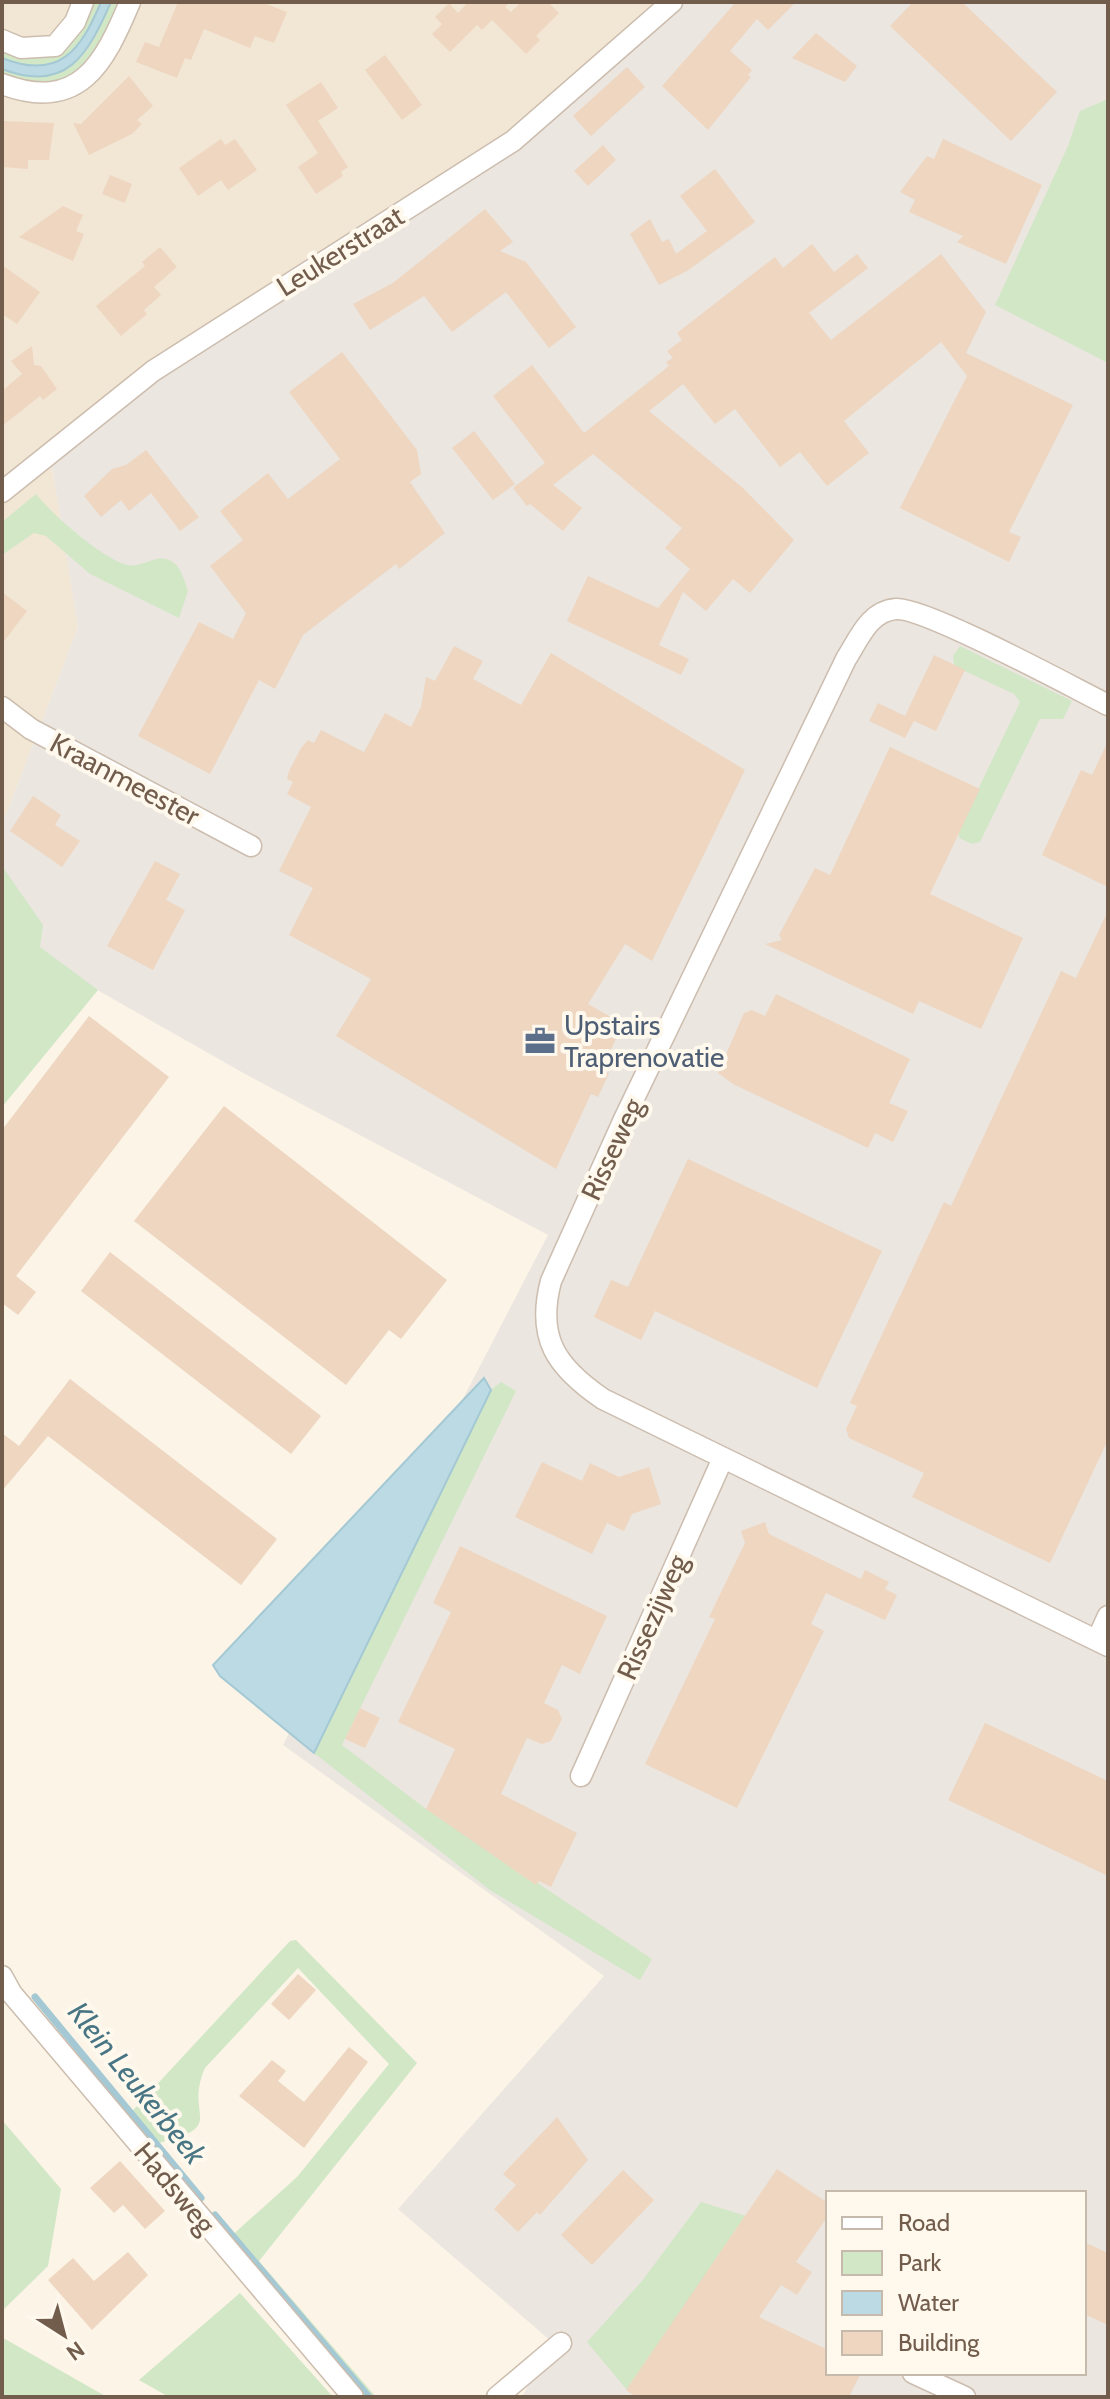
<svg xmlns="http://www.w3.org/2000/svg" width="1110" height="2399" font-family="Cabin,sans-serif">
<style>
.residential{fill:#f2e7d5}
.industrial{fill:#ebe6e0;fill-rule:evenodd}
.green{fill:#d1e7c6}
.water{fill:#bcdae3;stroke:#a4c9d4;stroke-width:2}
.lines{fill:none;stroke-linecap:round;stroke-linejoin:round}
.stream{stroke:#a4c9d4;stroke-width:7}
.building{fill:#eed6c0}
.minor-casing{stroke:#ccbdae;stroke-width:23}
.minor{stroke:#fff;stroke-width:20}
.labels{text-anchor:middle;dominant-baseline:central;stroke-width:8;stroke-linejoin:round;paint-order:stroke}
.street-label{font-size:28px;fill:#725d4d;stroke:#fef8ed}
.service-label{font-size:28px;fill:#4e5e75;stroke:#fef8ed;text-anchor:start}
.water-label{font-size:30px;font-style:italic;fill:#487584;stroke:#fef8ed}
</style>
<rect width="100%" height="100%" fill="#fbf4e7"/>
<path class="residential" d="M2,2H662L484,151L50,455L78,627L2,825Z"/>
<path class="industrial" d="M662,2H1108V2397H522L551,2341L398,2209L604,1976L283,1745L548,1235L247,1075L2,936V825L78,627L50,455L484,151ZM828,2193H1084V2373H828Z"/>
<path class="green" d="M94,2H101C81,50 59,81 2,58V48C55,70 75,51 94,2Z
M111,2H121L94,61L56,85L2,79V69C12,73 23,72 34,73C84,77 93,41 111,2Z
M1108,99V363L995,305L1068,146L1080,111Z
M36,494C52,514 103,560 128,565C143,568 155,554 169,560C181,565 184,580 188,591L179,618L90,574L46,536L34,533L2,555V522Z
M960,646L1072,701L1063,719H1040L980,842L972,844L959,838V829L1020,702L1014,694L954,666L953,656Z
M2,866L43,925L40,947L98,990L2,1107Z
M501,1382L516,1391L342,1745L426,1809L652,1959L640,1980L490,1890L314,1753L491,1390Z
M296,1940L417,2063L259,2261L376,2397H362L228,2239L297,2177L389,2064L298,1968L205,2068C182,2120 234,2126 147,2146L125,2119L290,1941Z
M2,2120L61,2189L48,2266L2,2311Z
M701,2202L746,2216L627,2390L587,2342L642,2281Z
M240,2293L333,2397H169L139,2380Z
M2,2338L5,2339L107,2397H2Z"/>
<path class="water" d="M101,2H111C88,54 67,94 2,69V58C59,81 81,50 101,2Z
M484,1378L491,1390L314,1753L220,1676L213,1665Z"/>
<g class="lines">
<path class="stream" d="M35,1997L201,2198
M215,2215L369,2397"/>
</g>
<path class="building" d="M178,2H261L287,12L274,43L255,36L250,48L204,29L191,60L185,58L177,78L136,62L145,42L159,47Z
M468,2H510L505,7L511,12L521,2H548L559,13L536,36L540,40L526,54L492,20L482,30L477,25L450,52L432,34L442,24L435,17L449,3L458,13Z
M736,2H796L768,30L757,19L730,51L752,70L748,75L751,77L708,130L662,86Z
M913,2H962L1057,92L1011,141L890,26Z
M816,33L857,66L845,82L792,58Z
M385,55L422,105L402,120L365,70Z
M627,67L645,87L591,136L573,116Z
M129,76L153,106L137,120L142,124L132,134L89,155L73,123L81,124Z
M321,82L338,108L318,121L348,167L341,172L343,176L316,194L298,167L318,153L286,105Z
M2,121L54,123L49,160H28V169L2,167Z
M221,139L225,145L235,139L257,170L228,190L221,180L198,196L179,168Z
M943,139L1042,185L1006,264L957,242L963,236L909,212L915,200L900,192L927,156L934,159Z
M603,145L616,160L588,186L574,171Z
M715,169L755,222L687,271L659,285L630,234L650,219L662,242L669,239L676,254L707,231L680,196Z
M110,175L132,184L125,203L102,194Z
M63,206L83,215L76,231L84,234L73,261L19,237Z
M485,209L513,242L500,251L526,262L576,327L549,348L506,292L452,332L424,296L370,330L353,304L393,283Z
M812,244L834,272L857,254L868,268L809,313L831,340L941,254L986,312L966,353L1073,405L1009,532L1021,537L1009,562L900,508L967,376L941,342L844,421L869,453L827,486L800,452L780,467L735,409L715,424L683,384L649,411L743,488L794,540L750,593L733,579L706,611L683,592L659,645L689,659L681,675L567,621L588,576L658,608L690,569L665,548L682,528L593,454L553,485L582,508L563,531L530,504L527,506L513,488L545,463L493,396L532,365L584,433L669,366L666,362L673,358L667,351L682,340L677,333L775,257L783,268Z
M160,247L177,267L154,287L161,295L144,310L147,314L121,336L96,306L145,266L142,262Z
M2,265L40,292L17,324L2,314Z
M32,346L34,365L41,366L57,389L43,400L40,396L2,426V391L22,374L11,361Z
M342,352L417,450L421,474L410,482L445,533L399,569L396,564L303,635L275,689L259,680L210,774L138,736L199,622L233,639L246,613L210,566L243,540L220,511L268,473L288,499L340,459L289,392Z
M474,431L515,484L493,500L452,448Z
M146,450L199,517L180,531L151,493L129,511L121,500L101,517L84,496L112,469L126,465Z
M2,592L27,611L2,644Z
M454,646L483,661L473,679L521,705L551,653L745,770L652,961L625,944L588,1004L623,1024L602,1069L609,1073L598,1097L591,1094L556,1169L336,1036L371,979L289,935L313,888L279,871L311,807L287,794L293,782L287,779L289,771L301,748L308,740L314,743L321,730L364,752L385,713L411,727L421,707L426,677L435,681Z
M934,655L965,670L936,731L914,721L905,738L869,721L878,703L905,716Z
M1108,741V887L1042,855L1081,770L1092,775Z
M890,747L980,789L930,894L1023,938L981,1029L919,1001L913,1014L765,944L782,940L779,935L815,868L830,875Z
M33,796L61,815L55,825L80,841L62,867L10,831Z
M155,861L180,874L166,900L185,910L153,970L107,946Z
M1108,911V1440L1050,1563L912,1497L924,1473L849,1438L846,1429L857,1406L850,1403L944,1202L951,1206L1061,971L1076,978Z
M776,994L910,1059L889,1103L908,1111L893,1142L875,1133L868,1148L733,1084L718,1073L744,1013L752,1010L765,1016Z
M89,1016L169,1077L16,1276L36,1292L18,1315L2,1303V1130Z
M224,1106L447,1280L401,1339L389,1330L346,1385L134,1221Z
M688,1159L882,1251L817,1388L655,1311L641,1340L594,1317L611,1280L628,1287Z
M110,1252L321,1416L291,1454L81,1291Z
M70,1379L277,1539L241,1585L48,1436L2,1491V1433L19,1446Z
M542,1462L582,1481L590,1463L619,1477L649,1467L661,1504L632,1514L624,1531L607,1523L592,1554L515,1517Z
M765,1522L769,1534L861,1579L865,1570L889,1582L885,1589L897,1595L885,1620L826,1593L811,1624L824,1631L737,1808L645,1764L715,1619L709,1617L745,1543L741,1531Z
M460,1546L607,1616L580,1674L562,1665L544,1703L558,1710L562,1719L551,1741L542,1744L527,1738L501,1794L577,1833L551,1887L539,1881L536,1885L426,1809L455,1749L398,1722L451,1612L433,1603Z
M360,1708L380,1718L365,1748L345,1739Z
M985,1723L1108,1781V1876L948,1800Z
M298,1974L316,1990L289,2020L271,2004Z
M349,2047L368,2062L304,2148L239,2096L272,2060L286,2071L278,2081L304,2102Z
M557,2117L588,2160L540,2215L537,2212L518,2232L494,2209L516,2185L503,2174Z
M120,2161L165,2211L145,2229L123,2205L114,2213L90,2188Z
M777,2169L828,2203V2216L796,2262L812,2272L797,2295L781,2285L759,2317L828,2350V2373H861L849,2397H636L626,2390Z
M623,2170L654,2200L592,2265L561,2235Z
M1084,2242L1108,2253V2325L1084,2314Z
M128,2252L148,2275L92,2330L48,2280L73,2258L94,2281Z"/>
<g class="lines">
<g class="minor-casing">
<path id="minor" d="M2,40L21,48L55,46L75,22L83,2
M2,84C79,113 104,64 130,2
M2,492L153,371L513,141L672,2
M1108,705C1072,687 925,607 896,609C869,611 859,639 846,659L625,1117L551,1281C536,1338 556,1367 603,1399L1108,1646
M2,707L31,729L251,846
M1097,1640L1108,1616
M581,1776L723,1458
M2,1976L12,1994L353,2397
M913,2373L965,2397
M497,2397L561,2343"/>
</g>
<use href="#minor" class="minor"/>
</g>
<defs>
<g id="office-bare" transform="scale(2.4)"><path d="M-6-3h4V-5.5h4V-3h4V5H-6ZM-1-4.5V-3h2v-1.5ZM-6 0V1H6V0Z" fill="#5c6f8a" stroke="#fef8ed" stroke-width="2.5" paint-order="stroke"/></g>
</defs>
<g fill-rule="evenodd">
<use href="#office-bare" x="540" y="1041"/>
</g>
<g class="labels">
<g class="street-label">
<text transform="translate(340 251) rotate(-32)">Leukerstraat</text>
<text transform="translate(125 779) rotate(28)">Kraanmeester</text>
<text transform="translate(612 1149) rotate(-65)">Risseweg</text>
<text transform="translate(652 1617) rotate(-66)">Rissezijweg</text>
<text transform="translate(175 2188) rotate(50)">Hadsweg</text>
</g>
<g class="service-label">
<text x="564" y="1025">Upstairs<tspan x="564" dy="32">Traprenovatie</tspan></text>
</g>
<g class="water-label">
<text transform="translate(137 2083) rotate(51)">Klein Leukerbeek</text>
</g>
</g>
<rect width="1110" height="2399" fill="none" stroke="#725d4d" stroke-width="8"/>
<rect x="826" y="2191" width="260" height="184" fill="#fef8ed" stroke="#c6baad" stroke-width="2"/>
<rect x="842" y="2217" width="40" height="12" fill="#ffffff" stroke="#c6baad" stroke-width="2"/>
<text x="898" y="2231" font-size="24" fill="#725d4d">Road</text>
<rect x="842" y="2251" width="40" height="24" fill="#d1e7c6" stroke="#c6baad" stroke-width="2"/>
<text x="898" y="2271" font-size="24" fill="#725d4d">Park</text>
<rect x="842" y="2291" width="40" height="24" fill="#bcdae3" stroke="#c6baad" stroke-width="2"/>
<text x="898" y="2311" font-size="24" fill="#725d4d">Water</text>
<rect x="842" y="2331" width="40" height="24" fill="#eed6c0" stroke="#c6baad" stroke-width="2"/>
<text x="898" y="2351" font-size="24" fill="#725d4d">Building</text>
<g transform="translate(64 2335) rotate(144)" stroke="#fef8ed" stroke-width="6" paint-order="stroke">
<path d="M0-6L14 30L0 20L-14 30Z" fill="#725d4d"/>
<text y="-12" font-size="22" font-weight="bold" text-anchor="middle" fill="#725d4d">N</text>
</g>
</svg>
